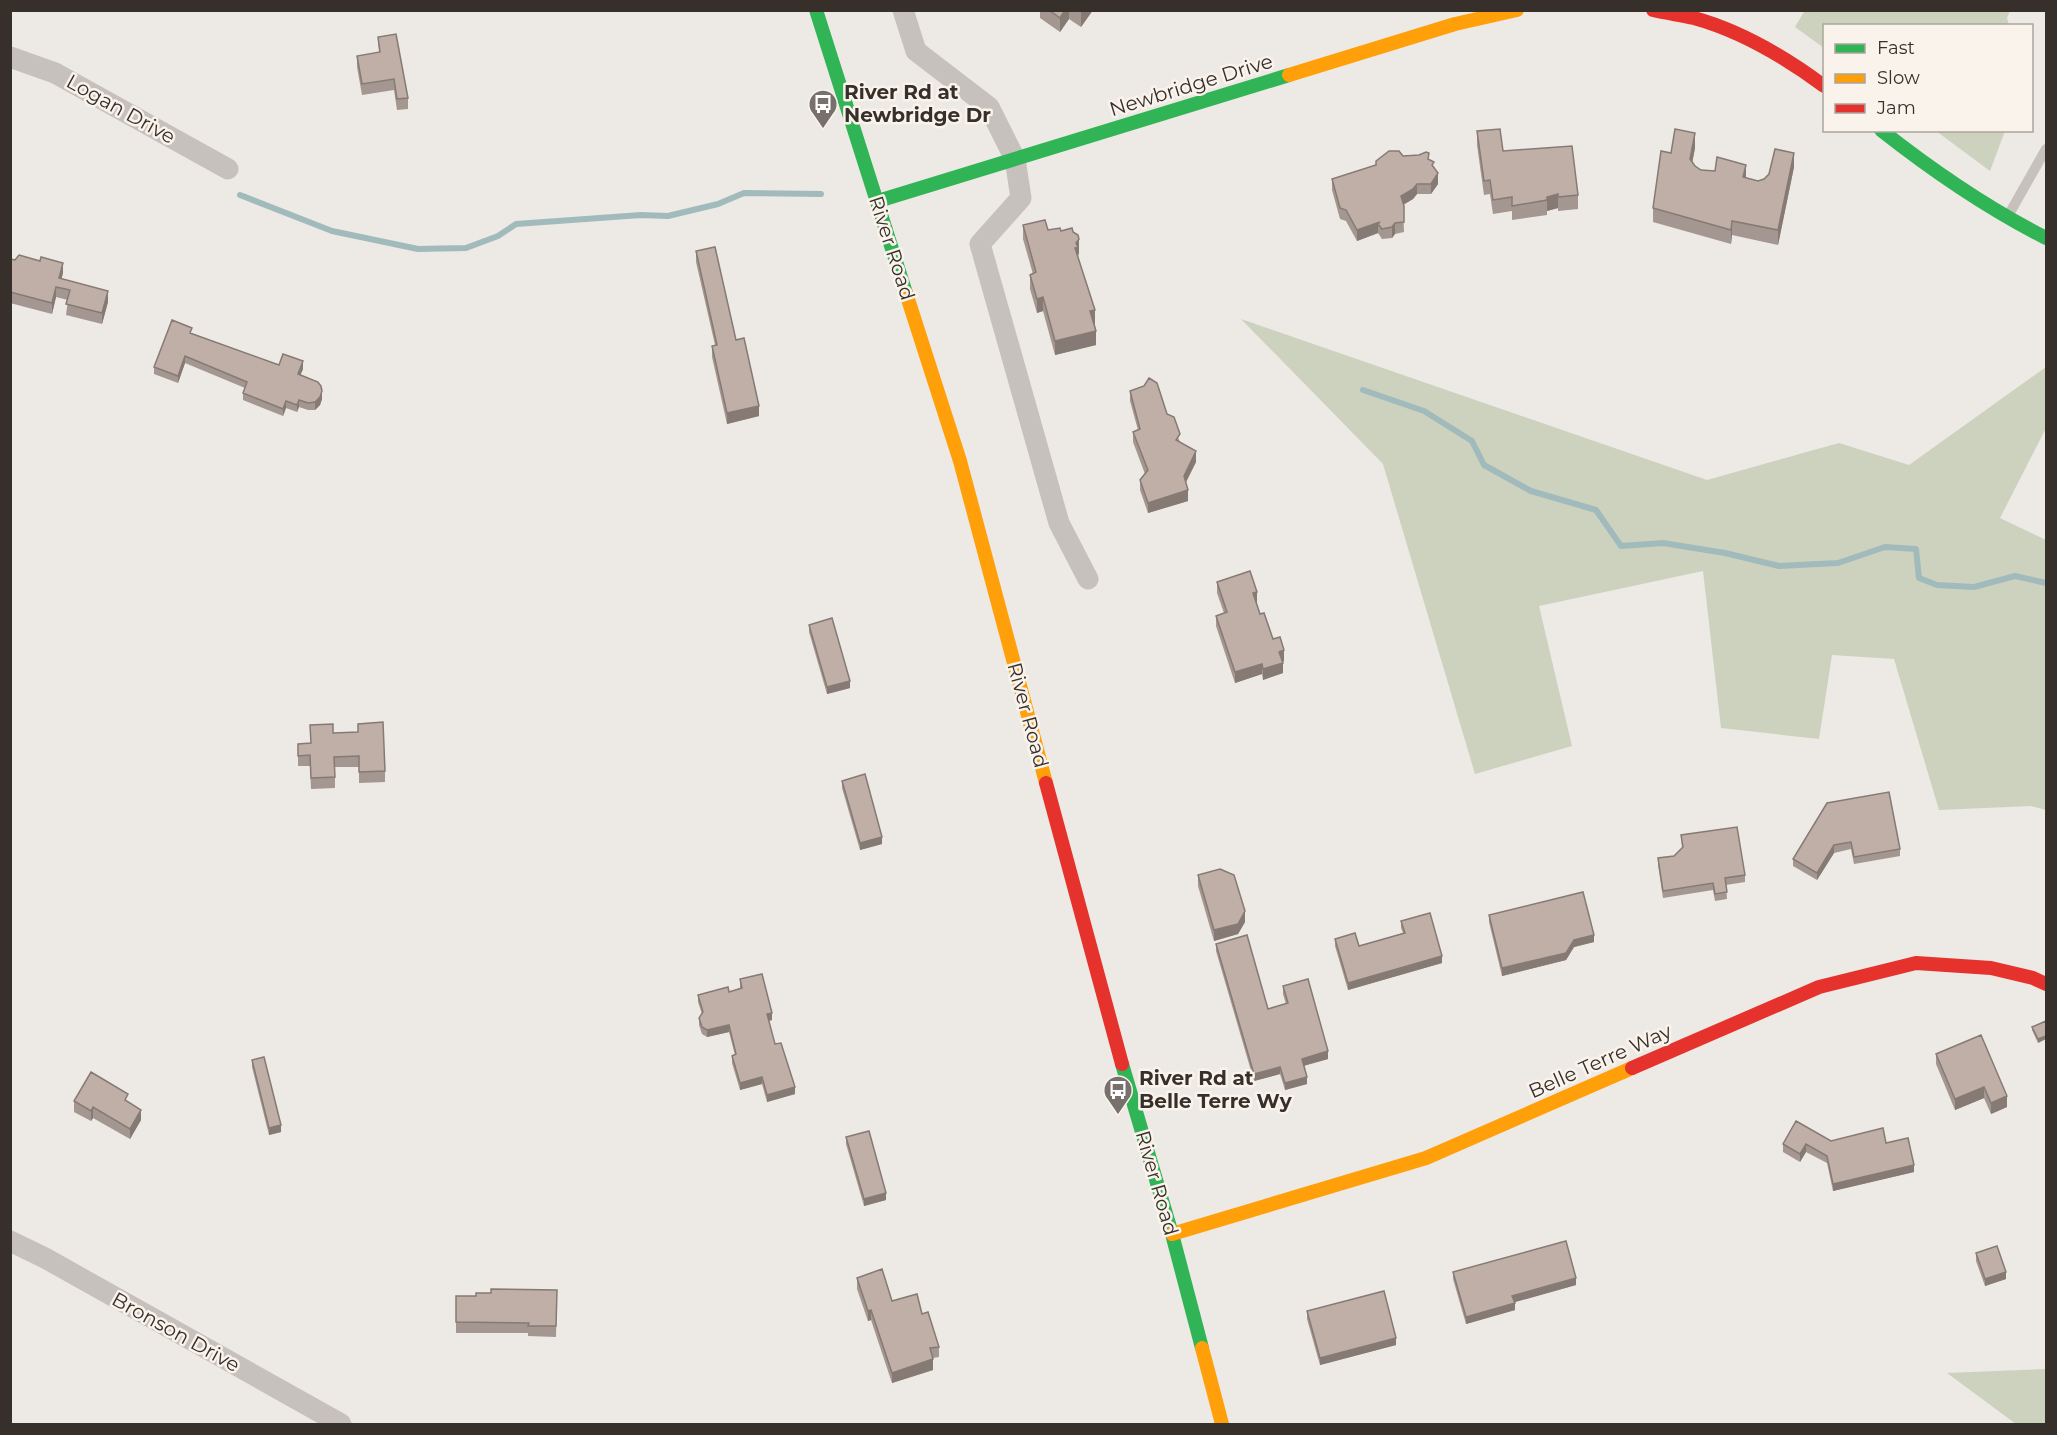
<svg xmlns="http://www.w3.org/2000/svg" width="2057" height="1435" font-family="Montserrat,sans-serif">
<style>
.green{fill:#cdd2bf}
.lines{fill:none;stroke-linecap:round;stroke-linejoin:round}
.stream{stroke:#a1bbbc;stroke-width:6}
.lane{stroke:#c6c1bc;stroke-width:10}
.street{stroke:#c6c1bc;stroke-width:21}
.fast{stroke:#30b455;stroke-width:14}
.slow{stroke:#ff9f0a;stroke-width:14}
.jam{stroke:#e5322d;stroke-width:14}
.wall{fill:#a49690}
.shaded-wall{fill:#867a75}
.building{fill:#bfafa7;stroke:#867a75;stroke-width:1.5}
.labels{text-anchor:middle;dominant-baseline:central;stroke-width:5;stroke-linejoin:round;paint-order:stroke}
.street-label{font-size:20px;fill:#372f2a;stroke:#f9f3ec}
.poi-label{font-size:20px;font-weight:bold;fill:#372f2a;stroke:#f9f3ec;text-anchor:start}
</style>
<rect width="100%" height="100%" fill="#ede9e4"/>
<path class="green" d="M1805,10H2010V11L2007,18L2009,25L1824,26V48L1795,27Z
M1936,131H2005L1990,171Z
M1241,319L1707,480L1839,443L1909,465L2046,367V428L2000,518L2046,540V810L2031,806L1939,810L1894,659L1832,655L1819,739L1721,728L1703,571L1539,606L1572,746L1475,774L1383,464Z
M2046,1369V1424H2016L1947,1373Z"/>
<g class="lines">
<path class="stream" d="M240,195L332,231L418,249L466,248L498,236L516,224L641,215L668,216L718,204L744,193L821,194
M1363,390L1424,411L1472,441L1484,465L1531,491L1596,510L1621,546L1663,543L1725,553L1779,566L1838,563L1885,547L1916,549L1919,578L1937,585L1974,587L2015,576L2046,583"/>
<path class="lane" d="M2008,216L2046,149"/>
<path class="street" d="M903,10L916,51L989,107L1015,159L1021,198L980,244L1059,523L1088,579
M10,57L55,73L228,169
M10,1241L45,1258L341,1424"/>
<path class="fast" d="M816,10L906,293
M1881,130C1933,171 1987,208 2046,238
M878,201L1289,75
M1122,1064L1172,1234L1202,1348"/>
<path class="slow" d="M1289,75L1455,24L1517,10
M906,293L960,461L1046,783
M1172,1234L1426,1158L1632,1068
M1202,1348L1222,1424"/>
<path class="jam" d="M1653,10C1666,13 1680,15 1694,18C1741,31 1785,57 1824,86
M1046,783L1122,1064
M1632,1068L1819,987L1916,963L1991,968L2033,978L2046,984"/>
</g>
<path class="wall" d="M1040,10H1093L1081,27L1069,19L1060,32L1040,18Z
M378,37L408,98V109L397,110L394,90L362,95L357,67V56L379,53Z
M1477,131L1503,151L1578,195V209L1558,211V208L1547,211V215L1512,220V211L1493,214L1490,194L1484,195L1477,145Z
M1695,148L1692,163L1695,166L1701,170L1746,178L1758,181L1794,167L1778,245L1732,235L1731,244L1653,222V208L1671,153Z
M1403,156L1429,160L1434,167L1438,184L1431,194H1417L1413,199L1403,205L1404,232L1395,234L1392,238L1382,239L1378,233L1357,241L1346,221L1340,219L1332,190V179L1376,165Z
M1023,225L1048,230L1061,231L1079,253L1078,257L1095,324L1096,345L1055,355L1043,311L1037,313L1030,289V275L1033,274L1023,239Z
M696,251L736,340L759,416L727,424L712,357V346L715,345L696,262Z
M10,259L63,273L61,279L108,302L102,324L66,315L68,300L56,297L52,314L10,303Z
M192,334L279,365L303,369L300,375L322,399L320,405L315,410H308L299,407L297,412L286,408L283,416L243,400V393L245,388L185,363L178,383L154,374V367Z
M1130,391L1167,414L1180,442L1196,462L1186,482L1188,501L1148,513L1140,490V480L1145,474L1133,442V432L1138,430L1130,401Z
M1217,582L1257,603H1256L1260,614L1284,661L1282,662L1283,673L1263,680L1262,674L1235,683L1216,626V616L1224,613L1217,593Z
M809,625L850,688L827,694L809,632Z
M333,733L385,771V782L359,783V767H335V788L311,789L310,766H298V744L311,743Z
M842,781L882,844L860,850L842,788Z
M1827,803L1900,849V856L1854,864L1851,849L1834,853L1817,880L1793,866V859Z
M1681,835L1745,875V882L1726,885L1727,899L1715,901L1713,890L1663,898L1658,865V858L1674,856L1682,848Z
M1198,875L1245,922L1238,934L1214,941L1198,886Z
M1489,915L1594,942L1574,947L1566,960L1502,976L1489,922Z
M1401,921L1442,963L1348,990L1335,946V939L1359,946L1403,933L1401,928Z
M1216,944L1268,1009L1286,1004L1283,994V986L1328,1059L1304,1066L1307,1084L1285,1090L1280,1074L1254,1081L1216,951Z
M740,979L772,1020L769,1021L775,1044L795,1094L767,1102L762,1084L740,1090L732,1063V1056L735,1055L729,1032L707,1037L702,1034L699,1025V1018L702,1014L698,1002V995L729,992L740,988Z
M2046,1021L2038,1043L2032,1030V1027Z
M1936,1054L2007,1096V1107L1991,1114L1984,1098L1955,1110L1936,1064Z
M252,1060L281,1132L269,1135L252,1067Z
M74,1101L128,1102L141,1120L130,1139L93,1118L91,1121L74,1112Z
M846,1137L886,1200L864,1206L846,1144Z
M1831,1141L1886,1143L1914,1172L1833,1191L1827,1163L1806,1152L1800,1162L1783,1152V1144Z
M1976,1253L2006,1279L1985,1286L1976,1261Z
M1453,1272L1576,1285L1514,1302L1515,1310L1466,1324L1453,1279Z
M857,1278L892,1301L922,1314L939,1347V1357L933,1358V1370L892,1383L871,1320L868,1321L857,1289Z
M557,1290L556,1337L528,1336V1333H456V1296H476L491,1293Z
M1307,1311L1396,1345L1320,1365L1307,1319Z"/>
<path class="shaded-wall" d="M1065,10H1069V19L1060,32V18Z
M1083,10H1093L1081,27V13Z
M1695,133V148L1690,174V159Z
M1794,153V167L1778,245V230Z
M1746,165V179L1743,177Z
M1438,173V184L1431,194V184Z
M1417,184V194L1413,199L1401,206V196Z
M1558,194V208L1547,211V197Z
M1732,221V235L1731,244V230Z
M1380,222L1378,224V233L1357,241V230Z
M1395,223V234L1392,238V227Z
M1079,239V253L1078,255V261L1075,248L1076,243Z
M63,263V273L59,289V278Z
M56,287V297L52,314V303Z
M108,291V302L102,324V313Z
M1043,297V311L1037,313V299Z
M1095,310V324L1090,326V311Z
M1096,331V345L1055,355V341Z
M185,356V363L178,383V376Z
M303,361V369L298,381V374Z
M322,391V399L320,405L315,410V402Z
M299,400V407L297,412V405Z
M286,401V408L283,416V409Z
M759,406V416L727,424V413Z
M1196,451V462L1184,486V476Z
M1188,490V501L1148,513V503Z
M1257,592V603L1253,604V593Z
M1284,650V661L1279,663V652Z
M1283,663V673L1263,680V669Z
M1262,664V674L1235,683V672Z
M850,681V688L827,694V687Z
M882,837V844L860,850V843Z
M1834,845V853L1817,880V873Z
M1245,911V922L1238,934L1214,941V930Z
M1594,935V942L1574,947L1566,960L1502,976V968L1574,940Z
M1442,956V963L1348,990V983Z
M772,1013V1020L767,1021V1014Z
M729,1025V1032L707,1037V1030Z
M2046,1036V1039L2038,1043V1039Z
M1328,1051V1059L1302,1066V1059Z
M1280,1067V1074L1254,1081V1074Z
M762,1077V1084L740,1090V1083Z
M1307,1077V1084L1285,1090V1083Z
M795,1087V1094L767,1102V1095Z
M1984,1087V1098L1955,1110V1099Z
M2007,1096V1107L1991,1114V1103Z
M93,1107V1118L91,1121V1111Z
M141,1110V1120L130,1139V1129Z
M281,1125V1132L269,1135V1128Z
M1806,1144V1152L1800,1162V1154Z
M1914,1165V1172L1833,1191V1184Z
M886,1193V1200L864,1206V1199Z
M2006,1272V1279L1985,1286V1279Z
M1576,1278V1285L1512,1303V1296Z
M1515,1303V1310L1466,1324V1317Z
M871,1310V1320L868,1321V1311Z
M1396,1338V1345L1320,1365V1358Z
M933,1359V1370L892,1383V1373Z"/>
<path class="building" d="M1049,10H1065L1060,18Z
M396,34L408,98L397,99L394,79L362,84L357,56L380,52L378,37Z
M1500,129L1503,151L1572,146L1578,195L1558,197V194L1547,197V200L1512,206V197L1493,200L1490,180L1484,181L1477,131Z
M1675,129L1695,133L1690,159L1695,166L1701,170L1715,171L1717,157L1746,165L1743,177L1758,181L1764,179L1769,174L1775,149L1794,153L1778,230L1732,221L1731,230L1653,208L1661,151L1671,153Z
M1389,151H1399L1403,156L1419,155L1426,152L1429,153L1428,159L1434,162L1432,165L1438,173L1431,184H1417L1413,189L1401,196L1404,206V222L1395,223L1392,227L1382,229L1378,224L1380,222L1357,230L1346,210L1340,208L1332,179L1376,165V161Z
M1045,220L1048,230L1060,228L1061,231L1072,228L1073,232L1078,235L1079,239L1076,243L1078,247L1075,248L1095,310L1090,311L1096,331L1055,341L1043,297L1037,299L1030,275L1036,272L1023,225Z
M715,247L736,340L744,338L759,406L727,413L712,346L717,345L696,251Z
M19,255L40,261L41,257L63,263L59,278L108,291L102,313L66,304L70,290L56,287L52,303L10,292V259L15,260Z
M172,320L192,328L190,333L279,365L283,354L303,361L298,374L318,382L321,386L322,391L320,397L315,402L308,403L299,400L297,405L286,401L283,409L243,393L247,382L185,356L178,376L154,367Z
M1149,378L1157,383L1167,414L1174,417L1180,434L1176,440L1196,451L1184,476L1188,490L1148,503L1140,480L1148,470L1133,432L1140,429L1130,391L1144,386Z
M1250,571L1257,592L1253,593L1260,614L1264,613L1273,639L1280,637L1284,650L1279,652L1283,663L1263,669L1262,664L1235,672L1216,616L1227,612L1217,582Z
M832,618L850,681L827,687L809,625Z
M383,722L385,771L359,772V756L334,757L335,777L311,778L310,755L298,756V744L311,743L310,725L333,724V733L358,732V724Z
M865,774L882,837L860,843L842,781Z
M1889,792L1900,849L1854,857L1851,842L1834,845L1817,873L1793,859L1827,803Z
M1737,827L1745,875L1725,878L1727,892L1715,894L1713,883L1663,891L1658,858L1674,856L1683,847L1681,835Z
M1220,869L1234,875L1245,911L1238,924L1214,930L1198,875Z
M1583,892L1594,935L1574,940L1566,953L1502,968L1489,915Z
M1430,913L1442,956L1348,983L1335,939L1355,933L1359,946L1405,933L1401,921Z
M1247,935L1268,1009L1288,1003L1283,986L1308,979L1328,1051L1302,1059L1307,1077L1285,1083L1280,1067L1254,1074L1216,944Z
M762,974L772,1013L767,1014L775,1044L781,1043L795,1087L767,1095L762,1077L740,1083L732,1056L736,1054L729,1025L707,1030L702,1027L699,1018L703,1012L698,995L728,987L729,992L742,988L740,979Z
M2046,1021V1036L2038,1039L2032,1027Z
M1981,1035L2007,1096L1991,1103L1984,1087L1955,1099L1936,1054Z
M264,1057L281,1125L269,1128L252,1060Z
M91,1072L128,1094L125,1100L141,1110L130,1129L93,1107L91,1111L74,1101Z
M1796,1121L1831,1141L1883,1128L1886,1143L1908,1138L1914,1165L1833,1184L1827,1156L1806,1144L1800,1154L1783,1144Z
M869,1131L886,1193L864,1199L846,1137Z
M1566,1241L1576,1278L1512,1296L1515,1303L1466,1317L1453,1272Z
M1997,1246L2006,1272L1985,1279L1976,1253Z
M882,1269L892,1301L917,1294L922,1314L928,1312L939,1347L930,1348L933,1359L892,1373L871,1310L868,1311L857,1278Z
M491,1289L557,1290L556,1326H528L529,1323L456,1322V1296H476V1293H491Z
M1384,1291L1396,1338L1320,1358L1307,1311Z"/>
<defs>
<g id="bus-pin" transform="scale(1.5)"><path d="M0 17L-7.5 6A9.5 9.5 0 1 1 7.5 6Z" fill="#77706b" stroke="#f9f3ec"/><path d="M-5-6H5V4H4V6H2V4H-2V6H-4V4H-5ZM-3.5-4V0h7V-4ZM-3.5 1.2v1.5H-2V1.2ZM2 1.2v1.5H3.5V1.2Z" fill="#fff"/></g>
</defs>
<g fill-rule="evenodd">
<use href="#bus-pin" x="823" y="104"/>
<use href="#bus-pin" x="1118" y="1090"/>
</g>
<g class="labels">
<g class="street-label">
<text transform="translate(1191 85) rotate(-17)">Newbridge Drive</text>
<text transform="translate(121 109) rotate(29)">Logan Drive</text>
<text transform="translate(892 248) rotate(72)">River Road</text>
<text transform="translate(1028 715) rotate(75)">River Road</text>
<text transform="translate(1600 1061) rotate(-24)">Belle Terre Way</text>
<text transform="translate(1157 1183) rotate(74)">River Road</text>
<text transform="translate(176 1332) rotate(29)">Bronson Drive</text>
</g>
<g class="poi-label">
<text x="844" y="92">River Rd at<tspan x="844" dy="23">Newbridge Dr</tspan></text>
<text x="1139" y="1078">River Rd at<tspan x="1139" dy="23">Belle Terre Wy</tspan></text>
</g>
</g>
<rect width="2057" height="1435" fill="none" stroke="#372f2a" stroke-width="24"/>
<rect x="1823" y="24" width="210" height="108" fill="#f9f3ec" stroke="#aba59e" stroke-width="1.5"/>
<rect x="1835" y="44" width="30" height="9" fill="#30b455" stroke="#aba59e" stroke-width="1.5"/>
<text x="1877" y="54" font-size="18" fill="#372f2a">Fast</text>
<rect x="1835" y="74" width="30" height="9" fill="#ff9f0a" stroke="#aba59e" stroke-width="1.5"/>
<text x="1877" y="84" font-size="18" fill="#372f2a">Slow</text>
<rect x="1835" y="104" width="30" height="9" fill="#e5322d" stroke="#aba59e" stroke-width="1.5"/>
<text x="1877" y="114" font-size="18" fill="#372f2a">Jam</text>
</svg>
